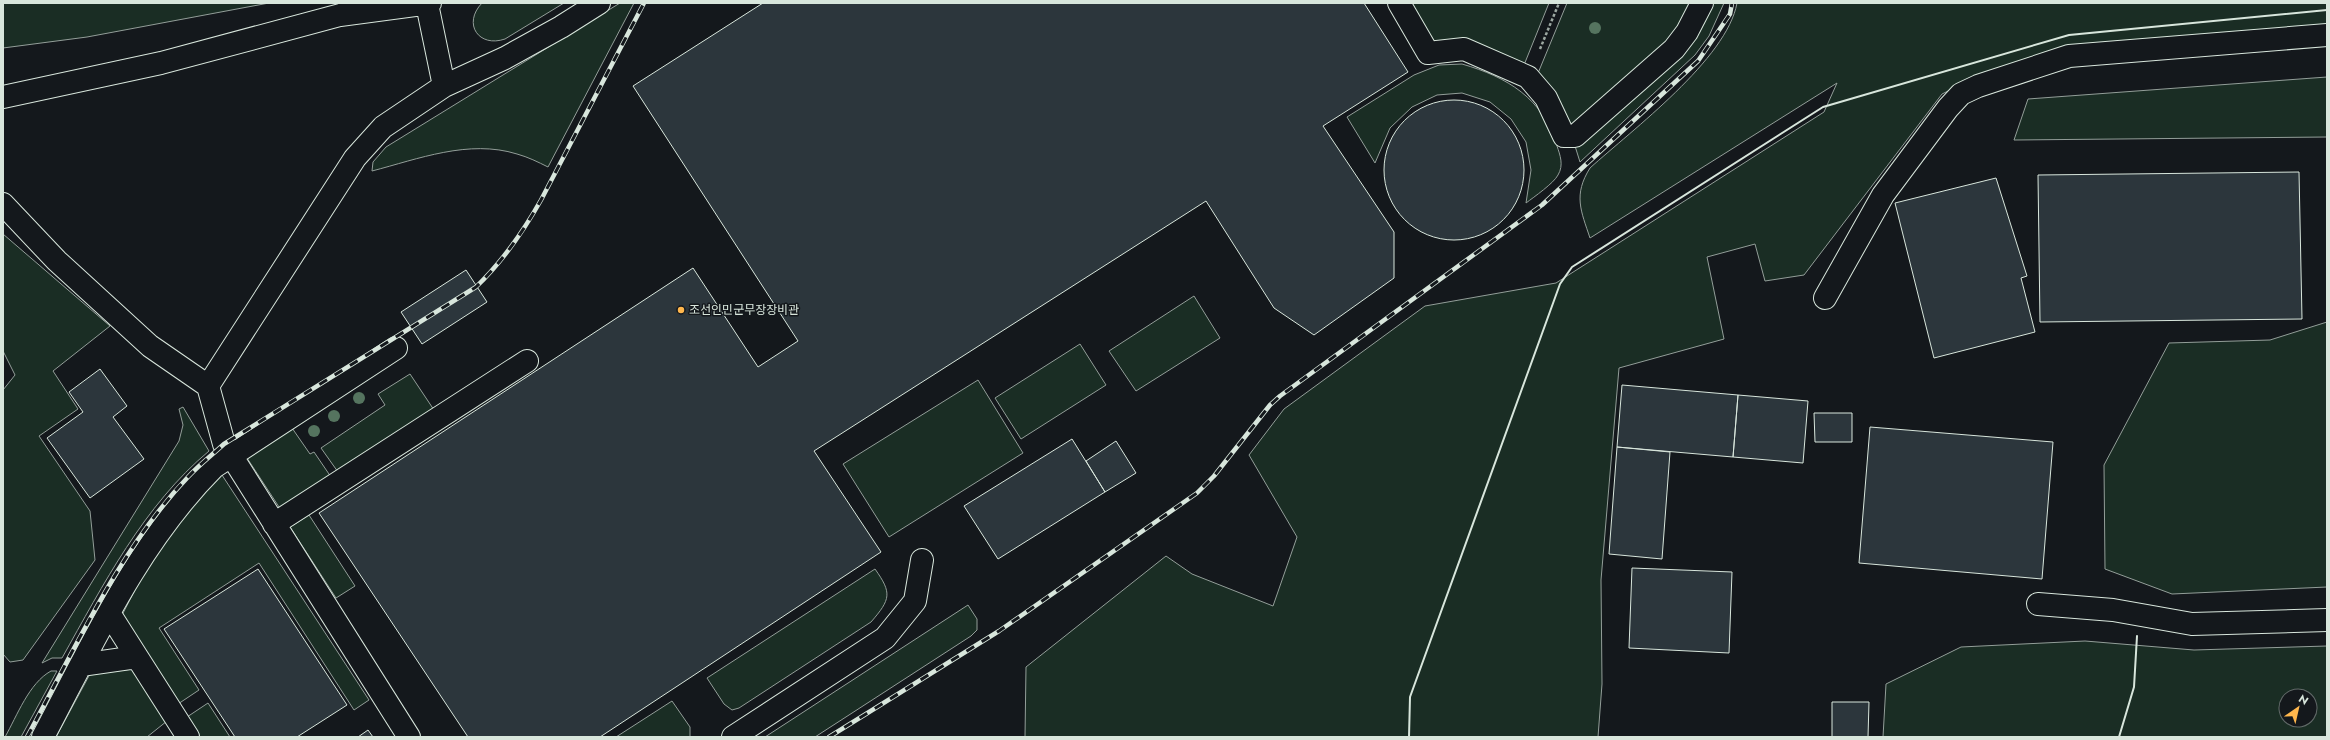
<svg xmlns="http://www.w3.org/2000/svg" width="2330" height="740" font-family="Jost,'Noto Sans KR',sans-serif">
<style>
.green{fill:#1a2d24;stroke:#939e99;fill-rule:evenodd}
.building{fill:#2c363c;stroke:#d8e6dc}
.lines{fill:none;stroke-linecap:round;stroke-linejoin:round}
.minor-casing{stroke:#d8e6dc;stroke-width:24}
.path{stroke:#9da8a2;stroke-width:2.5;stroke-dasharray:3 2;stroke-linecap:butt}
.minor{stroke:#14181c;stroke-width:22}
.rail-casing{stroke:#d8e6dc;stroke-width:4.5}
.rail{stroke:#14181c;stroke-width:3;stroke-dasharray:9;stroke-linecap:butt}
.wall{stroke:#d8e6dc;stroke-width:2}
.tree{fill:#55745f}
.poi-dot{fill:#ffb74d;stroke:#14181c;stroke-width:1.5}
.labels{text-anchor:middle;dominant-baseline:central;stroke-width:3;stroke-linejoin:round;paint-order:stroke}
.poi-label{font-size:12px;fill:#d8e6dc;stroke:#14181c;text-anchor:start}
</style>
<rect width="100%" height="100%" fill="#14181c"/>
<path class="green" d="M3,3H269L87,37L3,48Z
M482,3H564L505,39C479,48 462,24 482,3Z
M620,3H634L548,167C538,162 528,157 517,154C469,139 418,159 372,171L373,162L386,147Z
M1410,3H1549L1522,70L1438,46L1408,5Z
M1567,3H1692L1678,31L1572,129L1536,78Z
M1711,3H1724L1709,36L1695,55L1580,162L1575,146Z
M1737,3H2327V25L1989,71L1942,94L1804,275L1765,281L1755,244L1707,257L1724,339L1619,368L1601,580L1602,684L1598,737H1025L1026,667L1166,556L1192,574L1273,606L1297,537L1249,455L1284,409L1425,306L1556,283L1824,112L1837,83L1590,238C1581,211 1573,195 1590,168C1632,130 1727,59 1737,3Z
M1462,64C1507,77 1543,98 1557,146C1560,155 1564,165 1558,175C1554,183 1534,197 1526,203L1531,170L1526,142L1511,119L1490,102L1462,93L1437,95L1412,107L1390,128L1375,163L1347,117L1414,75L1439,65Z
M2327,77V137L2014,140L2028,99Z
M3,234L110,326L53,371L78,409L39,436L90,511L95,560L23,660L10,662L3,654V390L15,375L3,351Z
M1194,296L1220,338L1136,391L1109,351Z
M2327,322V587L2172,594L2105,569L2104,465L2169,343L2270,340Z
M1080,344L1106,385L1021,439L995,398Z
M410,374L434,410L338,472L321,448L385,405L378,394Z
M978,380L1023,453L889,537L843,464Z
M183,407L209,451C144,505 103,585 62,658H52L42,663L179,441L183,425L179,409Z
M292,428L310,454L314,452L331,477L281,510L247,458Z
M220,472L369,700L354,710L259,563L159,628L199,690L178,704L121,617L149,563L172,528Z
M309,515L355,586L336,598L290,527Z
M875,569C892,593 891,599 871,622L739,708L732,710L724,704L707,678Z
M968,605L977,619V630L971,636L815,737H765Z
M2085,641L2194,650L2327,646V737H1883L1886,684L1961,647ZM2286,696H2310V720H2286Z
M133,669L167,721L147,737H56L90,674Z
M51,671H57L21,737H5C17,716 29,683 51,671Z
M672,701L690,727V737H616Z
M208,703L230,737H200L187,717Z"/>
<path class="building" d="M763,3H1364L1408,72L1323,126L1394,232V278L1314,335L1274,308L1206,201L814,451L881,552L600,737H468L319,513L693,268L758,367L798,341L633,86Z
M1384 170a70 70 0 1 1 140 0a70 70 0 1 1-140 0Z
M2299,172L2302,319L2040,322L2038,175Z
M1996,178L2027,276L2021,278L2035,332L1934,358L1895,203Z
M466,270L487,302L422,344L401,312Z
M100,369L127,406L113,417L144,459L90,498L47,438L83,412L69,392Z
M1622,385L1738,395L1733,457L1617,447Z
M1738,395L1808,401L1803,463L1733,457Z
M1814,413H1852V442H1815Z
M1870,427L2053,442L2042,579L1859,563Z
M1072,439L1105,492L998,559L964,506Z
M1116,441L1136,473L1105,492L1086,461Z
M1617,447L1670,452L1662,559L1609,554Z
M1632,568L1732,572L1729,653L1629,648Z
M258,569L347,705L297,737H235L164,629Z
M1832,702H1869L1868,737H1832Z
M368,730L373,737H358Z"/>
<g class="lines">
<g class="minor-casing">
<path id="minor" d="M1399,3L1428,53L1464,49L1528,77L1546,98L1564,136H1575L1674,49L1687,32L1702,3
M427,4L444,86
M3,97L161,63L340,15L430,3
M3,204L57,261L150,346L208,386
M1825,298L1883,195L1948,108L1961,94L1978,86L2069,56L2327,35
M274,524L527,361
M2038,604L2113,610L2192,624L2327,620
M137,657L188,737
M81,665L137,657L109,613
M43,737C93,643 138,543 214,467L396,348
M409,737L224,444L208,386L355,158L383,127L444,86L505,58L561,27L599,3
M733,737L885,638L915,601L922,560"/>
</g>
<path class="path" d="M1540,49L1559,3"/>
<use href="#minor" class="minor"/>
<g class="rail-casing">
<path id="rail" d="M27,737C74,651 120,548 188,477C199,465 212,455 224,444L476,287C502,262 523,232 541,200L644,3
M829,737L999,631L1197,493L1214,476L1270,405L1280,396L1542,205L1698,61L1730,14L1732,3"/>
</g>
<use href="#rail" class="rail"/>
<path class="wall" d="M1409,737L1410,697L1560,284L1572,267L1823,107L2069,35L2327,10
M2119,737L2134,687L2137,636"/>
</g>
<g class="tree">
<circle cx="1595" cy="28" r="6"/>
<circle cx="359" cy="398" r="6"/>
<circle cx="334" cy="416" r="6"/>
<circle cx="314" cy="431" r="6"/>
</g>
<circle class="poi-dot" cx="681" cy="310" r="4"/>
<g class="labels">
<g class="poi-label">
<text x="689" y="310">조선인민군무장장비관</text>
</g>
</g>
<rect width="2330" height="740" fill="none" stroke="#d8e6dc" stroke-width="8"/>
<g transform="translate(2298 708) rotate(34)"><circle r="19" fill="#14181c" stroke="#626a69"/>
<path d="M0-3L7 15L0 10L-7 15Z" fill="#ffb74d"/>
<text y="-6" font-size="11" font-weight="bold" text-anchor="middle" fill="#d8e6dc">N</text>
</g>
</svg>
